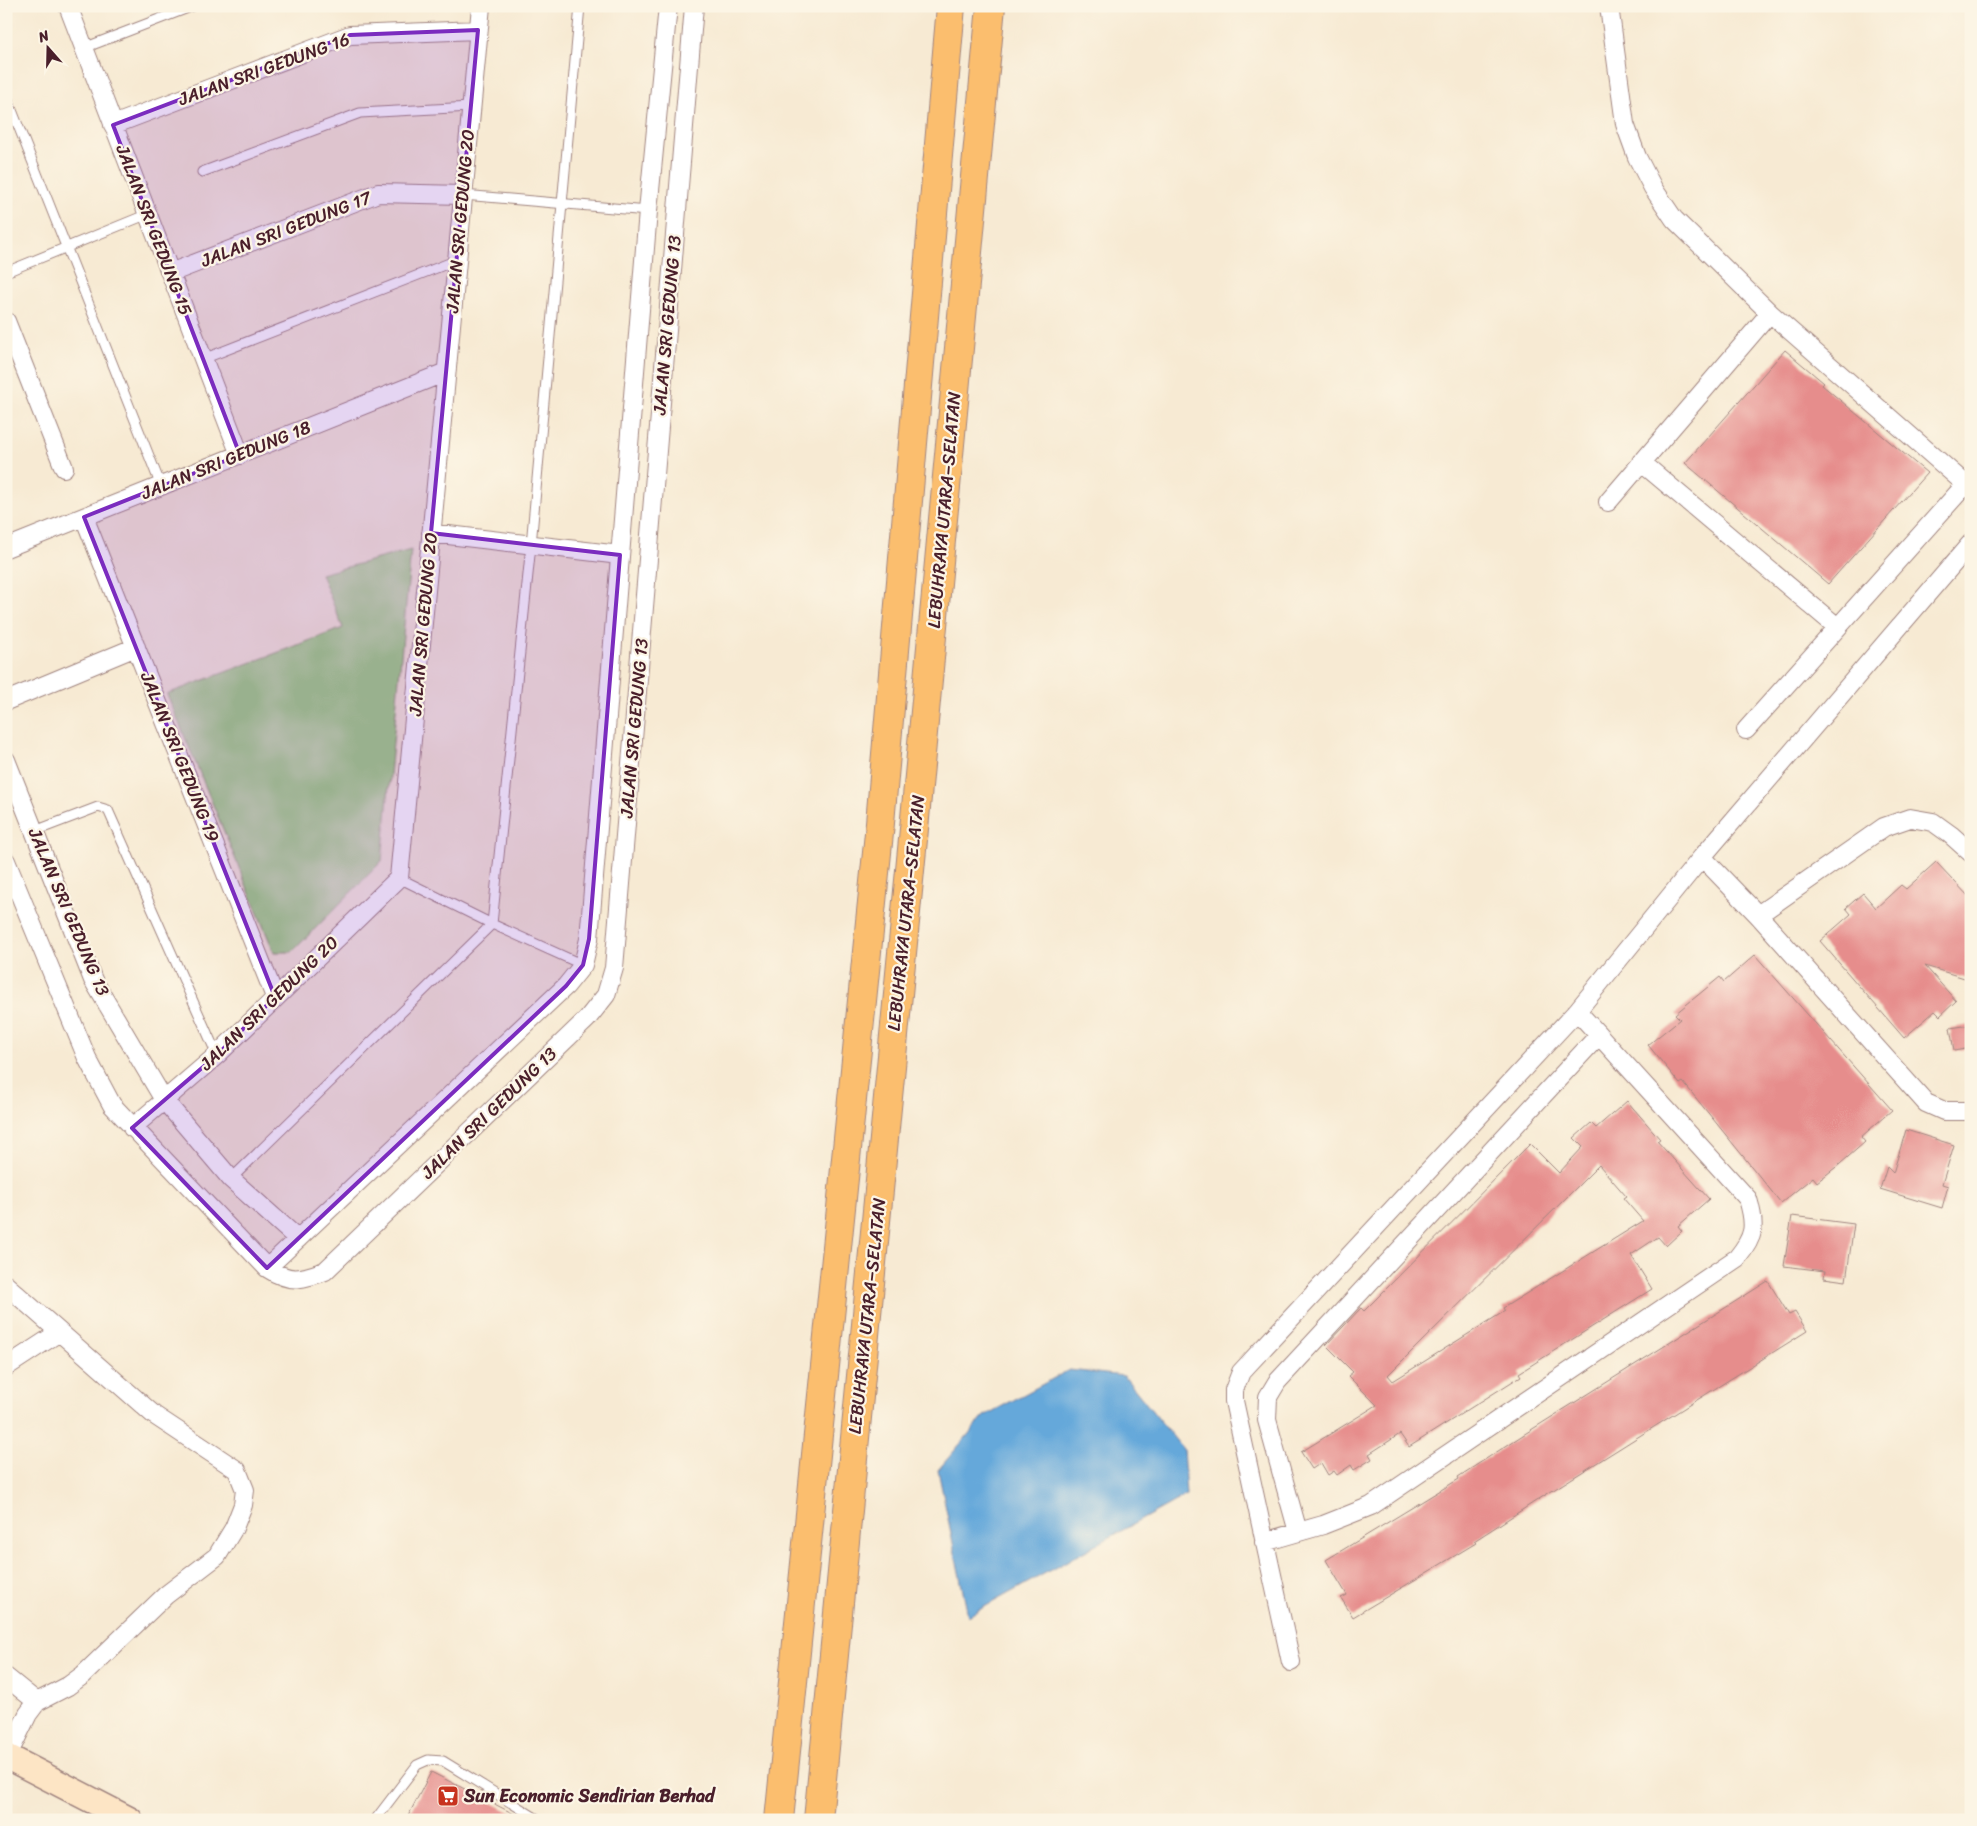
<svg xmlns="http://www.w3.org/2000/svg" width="1977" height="1826" font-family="Sriracha,sans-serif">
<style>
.green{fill:#a1d382;stroke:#767956}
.water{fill:#65a8da;stroke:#586482}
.building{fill:#e68d8c;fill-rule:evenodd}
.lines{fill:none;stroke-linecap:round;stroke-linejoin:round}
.service-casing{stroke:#a0847f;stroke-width:11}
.minor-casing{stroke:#a0847f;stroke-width:20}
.secondary-casing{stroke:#a0847f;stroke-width:28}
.motorway-casing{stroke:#a0847f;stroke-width:30}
.service{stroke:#fff;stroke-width:9}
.minor{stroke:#fff;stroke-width:18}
.secondary{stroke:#fde5c5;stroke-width:25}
.motorway{stroke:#fbbe6e;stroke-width:28}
.marked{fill:#7b2cbf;fill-opacity:0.2;stroke:#7b2cbf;stroke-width:4;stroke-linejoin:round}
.labels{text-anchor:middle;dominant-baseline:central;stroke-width:4.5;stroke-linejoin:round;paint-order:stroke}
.street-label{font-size:18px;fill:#4a1f2b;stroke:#fcf5e5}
.poi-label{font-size:18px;font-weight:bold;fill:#4a1f2b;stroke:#fcf5e5;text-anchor:start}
</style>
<rect width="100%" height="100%" fill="#fcf5e5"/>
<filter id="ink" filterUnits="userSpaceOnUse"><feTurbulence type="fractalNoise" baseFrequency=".02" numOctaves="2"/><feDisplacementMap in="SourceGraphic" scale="10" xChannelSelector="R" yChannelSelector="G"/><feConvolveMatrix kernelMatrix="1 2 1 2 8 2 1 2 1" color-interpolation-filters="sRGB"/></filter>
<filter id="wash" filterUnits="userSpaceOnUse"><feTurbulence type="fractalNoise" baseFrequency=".0096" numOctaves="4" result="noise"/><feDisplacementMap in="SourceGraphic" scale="20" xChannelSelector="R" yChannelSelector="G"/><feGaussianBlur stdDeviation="1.12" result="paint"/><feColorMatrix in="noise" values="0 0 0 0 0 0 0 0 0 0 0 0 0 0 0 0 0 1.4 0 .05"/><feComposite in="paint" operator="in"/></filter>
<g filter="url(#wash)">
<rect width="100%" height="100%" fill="#f7ead3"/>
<path class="green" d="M411,550L382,861L292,952H274L167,694L343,628L321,574Z"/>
<path class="water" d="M1069,1370L1124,1376L1183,1449L1186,1495L968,1616L938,1470L984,1416Z"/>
<g id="blocks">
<path class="building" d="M1785,350L1824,383L1822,385L1927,473L1828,584L1685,463Z
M1936,862L1971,899V980L1925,966L1956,1001L1940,1016L1935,1011L1904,1038L1820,941L1851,914L1846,908L1863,893L1876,908L1901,885L1906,889Z
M1755,955L1892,1110L1861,1137L1865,1142L1840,1164L1817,1182L1813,1177L1781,1203L1683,1082L1680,1084L1648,1045L1680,1019L1675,1014L1720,977L1724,982Z
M1971,1025V1048L1954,1051L1950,1028Z
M1627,1101L1660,1139L1657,1141L1709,1199L1678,1226L1682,1231L1666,1246L1658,1237L1631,1255L1652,1289L1519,1373L1521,1376L1409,1447L1400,1434L1369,1454L1372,1459L1354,1470L1351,1465L1337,1475L1334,1471L1328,1475L1321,1463L1312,1469L1301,1452L1377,1405L1348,1376L1353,1372L1326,1345L1361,1308L1364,1311L1530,1144L1559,1173L1583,1147L1574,1138L1591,1123L1596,1128ZM1599,1165L1626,1196L1623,1198L1643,1221L1503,1308L1505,1311L1393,1381L1388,1375Z
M1906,1130L1954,1145L1942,1184L1948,1186L1942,1208L1880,1189L1887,1167L1893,1173Z
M1792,1216L1854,1224L1846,1281L1824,1278L1825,1271L1784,1266Z
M1768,1281L1789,1315L1795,1312L1807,1331L1539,1499L1474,1541L1476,1543L1353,1617L1341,1598L1347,1595L1326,1560L1459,1479L1458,1477L1523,1435Z
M431,1772L526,1820H406Z"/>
</g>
</g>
<g filter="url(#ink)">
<use href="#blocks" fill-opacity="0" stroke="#a0847f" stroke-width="1"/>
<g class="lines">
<g class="service-casing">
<path id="service" d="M84,48L193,6
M6,95L161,486
M202,172L360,113L471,107
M463,195L648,211
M6,272L148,214
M203,359L457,260
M35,831L98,807L108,810L217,1055
M399,878L492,924L583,965
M231,1179L492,924L531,545L580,6
M375,1820L417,1765L428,1760L443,1761L539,1820"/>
</g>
<g class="minor-casing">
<path id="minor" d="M68,6L240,455
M1609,6L1625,124L1637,157L1653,188L1674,219L1770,313L1971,489
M113,125L350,35L478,30
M170,273L378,193L463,195
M6,321L64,468
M1641,462L1836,626
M1608,502L1770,313
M84,517L275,997
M431,533L620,555
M6,548L446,372
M6,701L136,647
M1746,730L1966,484
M6,760L93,980L164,1100L231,1179L298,1239
M1702,857L1758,915L1926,1103L1944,1111H1971
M6,861L87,1058L112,1105L267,1268C290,1283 300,1280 325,1271L587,1019L606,995L614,968L694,6
M1758,915L1884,827L1910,818L1933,822L1951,835L1971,853
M132,1128L217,1055L399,878L481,6
M267,1268L566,986L583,965L589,939L648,211L668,6
M6,1285L154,1415L237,1470L245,1490L243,1505L234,1528L217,1556L166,1595L83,1675L68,1686L37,1702L28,1714L7,1757
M6,1367L58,1333
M1298,1532L1267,1420L1268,1397L1277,1382L1599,1035
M1264,1542L1323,1525L1371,1506L1737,1258C1755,1236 1756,1226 1748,1199L1577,1011
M1291,1662L1234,1401V1390L1241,1372L1577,1011L1702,857L1971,543
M6,1677L37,1702"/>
</g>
<g class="secondary-casing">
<path id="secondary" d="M6,1756L130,1820"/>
</g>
<g class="motorway-casing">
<path id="motorway" d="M779,1820L880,823L951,6
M818,1820L914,829L991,6"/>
</g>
<use href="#service" class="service"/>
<use href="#minor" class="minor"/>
<use href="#secondary" class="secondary"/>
<use href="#motorway" class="motorway"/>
</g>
</g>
<path class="marked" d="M478,30L431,533L620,555L589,939L583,965L566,986L267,1268L132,1128L217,1055L275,997L84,517L240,455L113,125L350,35Z"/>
<defs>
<g id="supermarket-square" transform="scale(1.125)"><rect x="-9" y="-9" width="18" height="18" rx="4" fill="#c8321e" stroke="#fcf5e5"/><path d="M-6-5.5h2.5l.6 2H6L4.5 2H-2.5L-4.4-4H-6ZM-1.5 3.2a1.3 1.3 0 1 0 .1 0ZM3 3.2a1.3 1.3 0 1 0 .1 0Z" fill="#fff"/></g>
</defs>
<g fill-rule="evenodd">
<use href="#supermarket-square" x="448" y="1796"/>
</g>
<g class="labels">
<g class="street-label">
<text transform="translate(264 69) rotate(-20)">JALAN SRI GEDUNG 16</text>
<text transform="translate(460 221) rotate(-85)">JALAN SRI GEDUNG 20</text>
<text transform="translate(286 229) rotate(-21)">JALAN SRI GEDUNG 17</text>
<text transform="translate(154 230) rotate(69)">JALAN SRI GEDUNG 15</text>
<text transform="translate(667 325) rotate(-85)">JALAN SRI GEDUNG 13</text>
<text transform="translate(226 460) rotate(-22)">JALAN SRI GEDUNG 18</text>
<text transform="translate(944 510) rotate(-85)">LEBUHRAYA UTARA–SELATAN</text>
<text transform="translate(423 624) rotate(-85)">JALAN SRI GEDUNG 20</text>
<text transform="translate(634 728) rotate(-85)">JALAN SRI GEDUNG 13</text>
<text transform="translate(180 757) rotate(68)">JALAN SRI GEDUNG 19</text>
<text transform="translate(69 912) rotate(67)">JALAN SRI GEDUNG 13</text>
<text transform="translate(906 913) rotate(-84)">LEBUHRAYA UTARA–SELATAN</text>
<text transform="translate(269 1003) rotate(-44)">JALAN SRI GEDUNG 20</text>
<text transform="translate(489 1113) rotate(-44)">JALAN SRI GEDUNG 13</text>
<text transform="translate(867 1316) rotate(-84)">LEBUHRAYA UTARA–SELATAN</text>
</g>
<g class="poi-label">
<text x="464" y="1796">Sun Economic Sendirian Berhad</text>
</g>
</g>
<rect width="1977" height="1826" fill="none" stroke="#fcf5e5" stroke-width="25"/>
<g transform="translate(48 48) rotate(340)" stroke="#fcf5e5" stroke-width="4" paint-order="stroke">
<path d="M0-4L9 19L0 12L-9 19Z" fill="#4a1f2b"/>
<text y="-8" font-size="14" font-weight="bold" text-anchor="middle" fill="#4a1f2b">N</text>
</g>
</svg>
